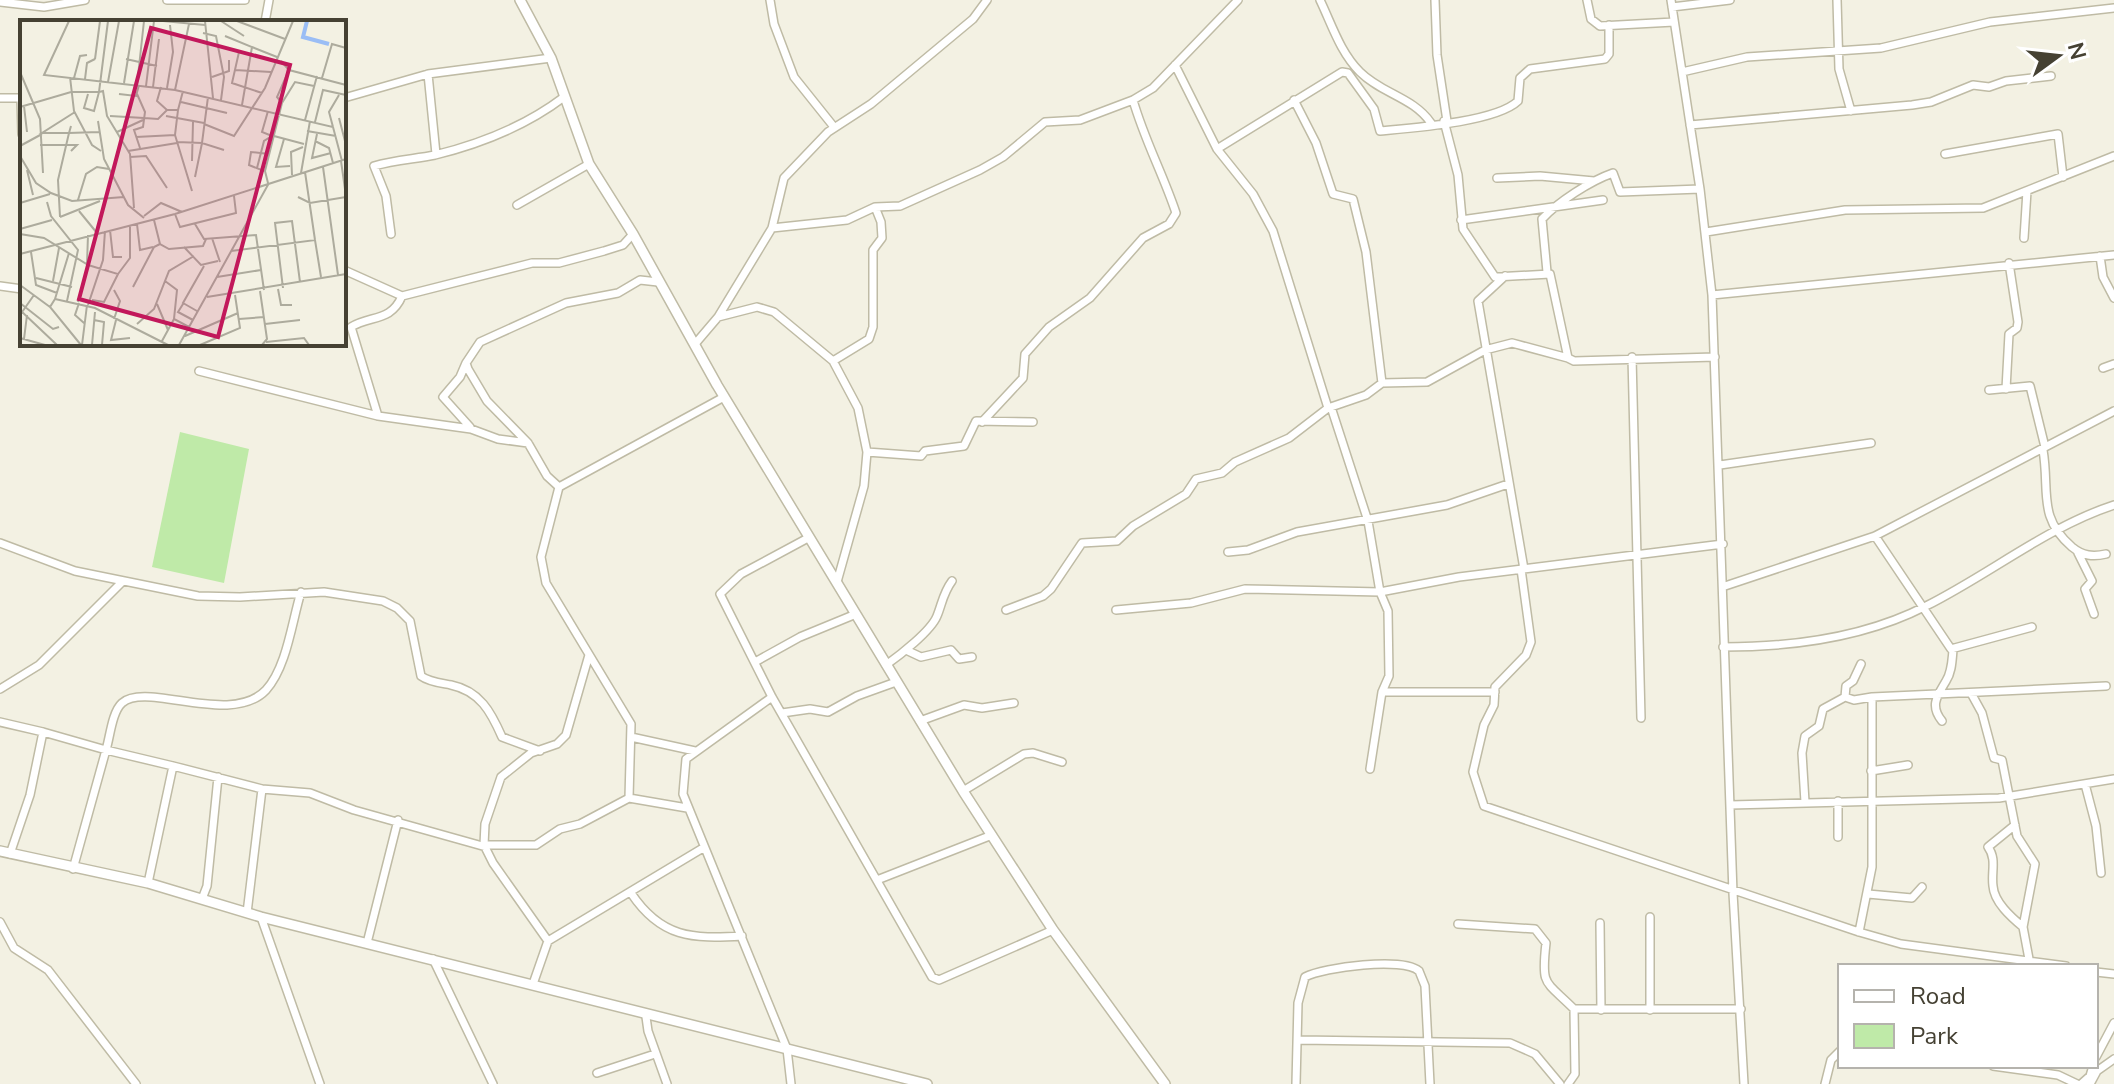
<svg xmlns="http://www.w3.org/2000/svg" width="2114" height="1084" font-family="'Nunito Sans',sans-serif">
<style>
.green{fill:#bfeaa8}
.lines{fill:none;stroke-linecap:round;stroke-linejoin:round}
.minor-casing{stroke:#bfbba5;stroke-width:10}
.tertiary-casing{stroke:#bfbba5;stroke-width:12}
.minor{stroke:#fff;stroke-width:7}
.tertiary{stroke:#fff;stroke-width:9}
.inset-river{fill:none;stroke:#9abdf5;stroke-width:4}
.inset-road{fill:none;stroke:#adab9d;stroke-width:2}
.view{fill:#c2185b;fill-opacity:0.15;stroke:#c2185b;stroke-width:4}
.inset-edge{fill:none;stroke:#454133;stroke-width:4}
</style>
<rect width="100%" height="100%" fill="#f3f1e3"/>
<path class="green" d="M180,432L249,449L224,583L152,567Z"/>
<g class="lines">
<g class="minor-casing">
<path id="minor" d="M167,0H245
M770,0L774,24L794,77L834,127
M1320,0C1332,25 1340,52 1360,72C1382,94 1413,97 1431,123
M1435,0L1437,55L1447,121
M1587,0L1591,19L1600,26L1674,22
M1671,0L1700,189L1712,295L1733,893L1744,1084
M1837,0L1839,69L1851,111
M0,2L44,7L85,0
M1672,7L1730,0
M265,22L269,0
M1175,65L1217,149L1253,194L1273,231L1328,408
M1682,72L1747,57L1881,48L1990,22L2114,8
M428,74L436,154
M0,98H22
M21,98L22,134
M344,98L428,74L551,58
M1294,100L1316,143L1333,194L1353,199L1366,252L1382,383
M1444,121L1458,175L1463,229L1495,277L1550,274L1568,358L1574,361L1715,357
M1690,125L1912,105L1931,102L1973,85L1989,87L2006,81L2051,76
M1217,149L1342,72L1348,73L1374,109L1380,131C1412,128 1496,122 1518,101L1520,78L1530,69L1605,59L1609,54V25
M1945,154L2058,134L2063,177
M1497,178L1540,176L1594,181
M517,205L589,164
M1461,220L1603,200
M772,228L847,220L875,207L900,206L980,170L1003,157L1045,122L1080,120L1133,100L1153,88L1238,0
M1706,232L1845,210L1983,208L2114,156
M391,234L386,196L374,166C394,160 415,159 435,155C480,144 527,125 564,97
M2024,238L2027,191
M2100,256L2103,277L2114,298
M344,270L402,296L532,263H559L604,251L623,245L633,234
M1547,272L1542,219C1558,202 1590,181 1613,173L1620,192L1700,189
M1505,276L1478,301L1524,569
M0,286L22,289
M1712,295L2114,255
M718,317L772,228L784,178L828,132L871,104L973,19L987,0
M695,344L718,317L757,307L774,312L833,361L858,408L867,452L864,486L837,582
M1632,357L1641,718
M833,361L869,339L873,327V250L882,238L881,222L875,207
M466,363L460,377L443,397L470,427
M2103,368L2114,364
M199,371L378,416L471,429L498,439L528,443L547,476L559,487
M2006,389L2009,334L2017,328L2018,322L2009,263
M1989,390L2030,386L2045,447
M1331,407L1368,521L1380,592L1459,577L1723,544
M378,416L351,327C371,315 391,322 402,296
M982,422L1023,378L1025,354L1049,327L1090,298L1143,238L1169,224L1176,213C1163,174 1144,139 1133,100
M528,443L487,401L468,369L466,363L480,342L566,303L618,293L640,280L658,282
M2043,450C2050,491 2037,517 2072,547C2083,556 2093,557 2106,554
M867,452L921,456L925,451L964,446L976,421L1033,422
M1720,465L1871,443
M1875,536L1951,649L2032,627
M808,538L741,574L720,594L772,697L932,977L939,980L1053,930
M0,543L75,571L198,596L240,597L324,592L383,601L397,608L410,621L421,676C429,682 441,683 451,685C480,691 491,712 502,737L540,751
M1228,552L1248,550L1297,532L1447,505L1508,484
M2078,553L2092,581L2085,589L2094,614
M1521,569L1531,642L1526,655L1495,687L1494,705L1484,725L1473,772L1484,806L1859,932L1901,944L2066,966
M1725,586L1875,536L2114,411
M1006,610L1043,596L1051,589L1082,543L1117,541L1133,526L1186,494L1196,479L1222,473L1235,462L1289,438L1328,408L1366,395L1382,383L1427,382L1485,350L1512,343L1568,358
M1116,610L1191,603L1245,589L1380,592L1388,611L1389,676L1382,692L1370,769
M1723,647C1791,647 1866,637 1926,606C1990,574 2047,527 2114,505
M906,650L921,657L951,650L959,659L972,657
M755,662L800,637L856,614
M886,665C900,655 931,631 937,616C942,604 943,593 952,581
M0,689L39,665L123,581
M1382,692H1495
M1971,693L1982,713L1994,758L2002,760L2017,836L2035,864L2023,927L2029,959
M772,697L686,759L683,794L787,1049L791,1084
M1845,697L1846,686L1853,681L1861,664
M782,713L810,709L828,712L857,696L896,682
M920,721L964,705L982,708L1014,703
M1942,721C1929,705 1938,695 1946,681C1952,672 1952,660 1953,650
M0,722L43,732
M631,737L695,751
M1871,771L1908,765
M2085,784L2096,826L2101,873
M963,791L1024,754L1033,753L1062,762
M1805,802L1802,753L1805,736L1819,726L1823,709L1845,697L1854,700L1872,697
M1730,805L1999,798L2114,779
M687,808L629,798L631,724L546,583L541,557L559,487L724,397
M2015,825L1988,847C1997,859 1991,872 1993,886C1994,902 2011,917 2023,927
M1838,837V801
M484,845H536L560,829L580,824L629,798
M10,854L30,795L43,732L106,750C110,737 112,712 122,703C146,681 231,727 266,690C287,667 292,621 301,592
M73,869L106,750L173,766
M877,880L992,835
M148,883L173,766L262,789L310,793L354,810L486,847
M631,893C661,938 692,939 742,936
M1868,894L1912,898L1922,887
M202,899L207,886L218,777
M247,913L262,789
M261,917L320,1084
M0,922L14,948L48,970L136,1084
M1600,923L1601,1010
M1458,924L1535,929L1546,943C1541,987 1545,980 1574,1009
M1859,932L1872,867V697L2106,686
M548,941L493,863L484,845L485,824L501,777L531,753L557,744L566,735L589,655
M367,943L398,820
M433,959L493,1084
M2096,972L2114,974
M533,984L548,941L703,848
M1650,1010V917
M646,1017L648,1031L667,1084
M1299,1040L1510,1043L1535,1054L1560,1084
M2096,1057L2114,1023
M1993,1066L2058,1075L2077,1084
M597,1073L655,1054
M1296,1084L1298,1003L1305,977C1324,967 1403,957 1419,971L1425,986L1430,1084
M1568,1084L1575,1074L1574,1009H1741
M1825,1084L1831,1060L1840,1051
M2081,1084L2090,1076L2093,1066
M2090,1084L2097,1071L2114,1059"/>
</g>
<g class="tertiary-casing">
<path id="tertiary" d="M520,0L551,58L589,164L633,234L717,385L963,791L1053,930L1165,1084
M0,851L148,883L261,917L927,1084"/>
</g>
<use href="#minor" class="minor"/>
<use href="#tertiary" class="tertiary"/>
</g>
<g transform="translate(20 20)">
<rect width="326" height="326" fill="#f3f1e3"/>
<path class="inset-river" d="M287,1L283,17L309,24"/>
<path class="inset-road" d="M49,1L24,55L155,70L313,107L322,141M143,1L185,5M185,1L193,78M201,1L224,16M217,1L265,19M183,13L196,16L204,57L201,80M205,16L232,27L222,85M232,27L257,37M219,32L212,63L242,73M75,39L80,1M106,39L137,46M261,41L269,50L326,65M215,50L251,52M0,52L20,99L23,153M50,57L54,91L72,125L81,131M192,57L209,51V40M54,58L60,36L67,35M302,58L312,24L326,28M65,59L67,43L75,39M88,62L99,1M104,63L114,1M117,65L124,1M126,66L134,1M133,67L139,19M141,67L137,81L147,90M147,68L153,32L150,5M155,70L169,4M68,74L64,88L74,91L79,72L83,71L87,96L110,134L114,188M99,74L116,76L119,65M117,74L125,92L123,107L114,110L120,128M161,82L207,93M262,83L257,77L269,50M4,86L7,112M0,87L51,72H79L88,1M158,90L155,115L172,171M248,91L242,112L252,116M90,96L124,98M146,96L184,103M124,98L138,99L147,90H158L163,71M319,98L326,125M285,100L297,56M78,101L84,139L108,185L124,198M295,102L303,70L326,75M184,104L214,116L245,68L273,1M51,106L49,113H22L55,92M313,107L309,92L319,75M287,111L316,116M97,112L123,100M297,114L292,138L311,133M254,116L284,124M116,117L155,115M264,119L256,147L270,146M295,121L309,128L313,143M157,122L182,123L188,77M20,125H57L51,131M0,126L22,114M108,131L157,123M0,136L16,163L31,173L52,181L104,177M110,137L126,136L147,168M172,141L173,102M321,141L326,176M303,147L318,255M237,148L244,121L252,116M7,150L13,175M244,151L229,145L231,132L249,134M285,152L295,220M281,153L290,101M272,155L271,132L283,127M175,157L182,123L204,130M248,163L245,151L262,83L275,62L294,66M278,177L290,183L326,177M58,180L66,154L77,147L89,149M27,182L31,196L58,230L47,281M0,183L30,174M59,191L77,213M155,194L160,207L216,193L214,176M124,196L141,183L162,192M40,197L38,160L49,113L79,112M40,197L80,181M134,200L140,224L149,229L183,226L186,219M117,204L120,230L133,227M175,204L184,219L236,215L244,270M0,209L32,200M90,210L93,237H102M0,214L24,218L68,245L58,282M192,218L200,242M164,227L181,245L198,241M211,231L295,220L301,257M11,232L16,265L37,273M49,233L35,279L75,288L148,325M0,234L155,194L326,139M67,244L68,215M68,245L98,254L84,282L72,280M98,254L110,238V206M197,257L241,250M16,258L52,267M33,261L39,228M145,261L157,270L154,299L169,307M0,265L30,287M113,267L134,227L140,224M263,268L255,203L272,201L280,262M258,269L261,285H272M94,270L100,281L94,299M240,271L247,319L242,325M187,277L326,254M35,279L30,287L61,325M0,283L33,309L39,307M59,283L55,295L64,303M137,284L148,310M163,284L158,292L173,300M68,285L83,240L85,211M0,290L37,325M177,291L163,283L184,246M0,295L14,275M219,299L244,297M74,300L84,302L82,325M96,300L91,320L110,318M117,304L134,289L149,251L174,236M245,304L280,300M165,316L218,293M0,318L25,325M4,319L7,295M142,321L154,299M246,322L284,318L289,325M62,325L67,285M72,325L75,292M159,325L249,163M180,325L220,308L215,275"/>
<path class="view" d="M131,8L270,45L198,317L59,279Z"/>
<rect width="326" height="326" class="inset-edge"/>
</g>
<rect x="1838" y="964" width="260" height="104" fill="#ffffff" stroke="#b5b3ad" stroke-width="2"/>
<rect x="1854" y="990" width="40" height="12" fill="#ffffff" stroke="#b5b3ad" stroke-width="2"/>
<text x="1910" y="1004" font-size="24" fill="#454133">Road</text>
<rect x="1854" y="1024" width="40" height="24" fill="#bfeaa8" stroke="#b5b3ad" stroke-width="2"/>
<text x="1910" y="1044" font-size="24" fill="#454133">Park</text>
<g transform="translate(2058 56) rotate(75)" stroke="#ffffff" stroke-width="6" paint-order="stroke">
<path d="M0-6L14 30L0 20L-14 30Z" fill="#454133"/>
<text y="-12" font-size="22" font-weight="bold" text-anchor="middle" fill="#454133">N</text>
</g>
</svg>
